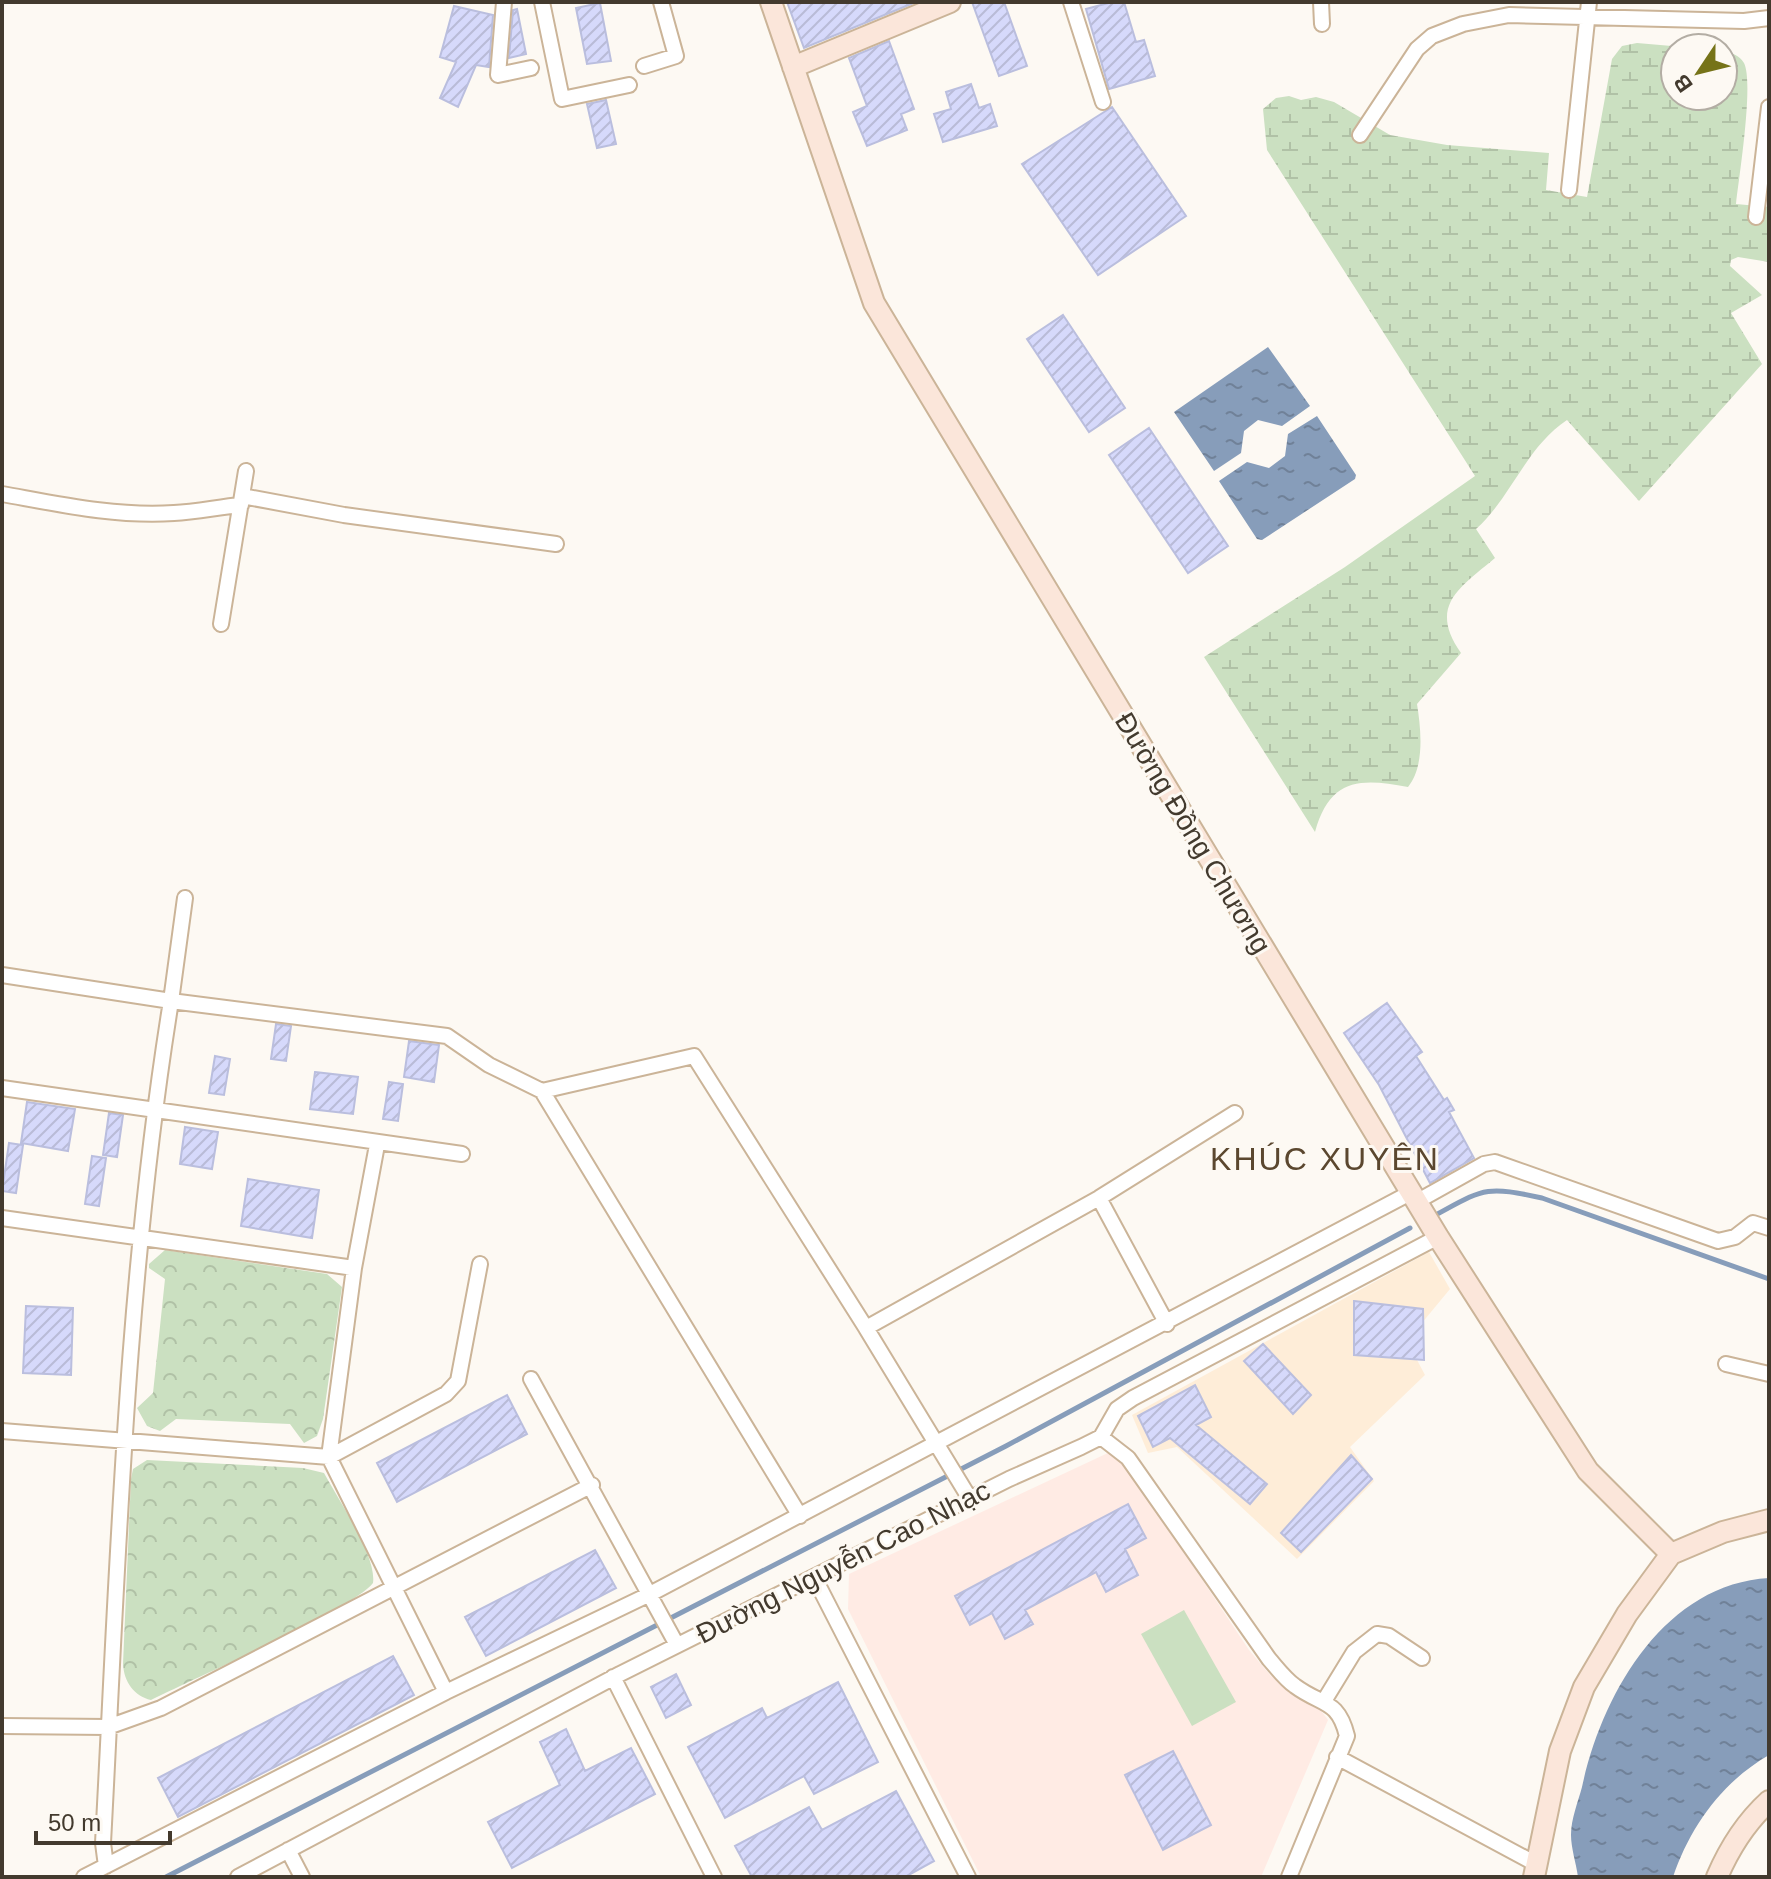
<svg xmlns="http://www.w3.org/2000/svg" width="1771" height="1879" font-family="Helvetica,sans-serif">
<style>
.built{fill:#feedd8}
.education{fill:#ffebe4}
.forest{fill:url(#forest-crowns)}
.wetland{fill:url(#wetland-marsh)}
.pitch{fill:#cbe0c1}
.water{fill:url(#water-ripples)}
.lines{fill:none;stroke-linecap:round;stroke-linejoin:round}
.stream{stroke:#879dba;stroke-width:5}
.building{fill:url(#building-hatch);stroke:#babede;stroke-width:2}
.street-casing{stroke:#cbb498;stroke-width:18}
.secondary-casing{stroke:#cbb498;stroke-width:24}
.street{stroke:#fff;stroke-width:14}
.secondary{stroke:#fbe6da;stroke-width:20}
.labels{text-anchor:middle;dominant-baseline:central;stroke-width:6;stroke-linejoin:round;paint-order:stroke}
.street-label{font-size:28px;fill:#433a2e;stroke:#fdf9f3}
.quarter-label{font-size:32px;letter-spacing:2px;fill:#5b472f;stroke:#fdf9f3}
</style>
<defs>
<pattern id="forest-crowns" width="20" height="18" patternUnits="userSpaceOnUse" patternTransform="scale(2)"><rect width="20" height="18" fill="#cbe0c1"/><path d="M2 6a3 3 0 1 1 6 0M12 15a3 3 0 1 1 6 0" fill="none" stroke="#b0c1a6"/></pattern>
<pattern id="wetland-marsh" width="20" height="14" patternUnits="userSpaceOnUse" patternTransform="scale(2)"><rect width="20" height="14" fill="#cbe0c1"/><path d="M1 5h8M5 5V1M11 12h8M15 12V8" fill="none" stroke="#b0c1a6"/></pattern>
<pattern id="water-ripples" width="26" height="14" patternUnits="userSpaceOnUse" patternTransform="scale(2)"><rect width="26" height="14" fill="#879dba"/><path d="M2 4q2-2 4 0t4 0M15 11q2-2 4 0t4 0" fill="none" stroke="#708198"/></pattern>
<pattern id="building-hatch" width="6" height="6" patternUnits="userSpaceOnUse" patternTransform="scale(2)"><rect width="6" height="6" fill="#d6d9fb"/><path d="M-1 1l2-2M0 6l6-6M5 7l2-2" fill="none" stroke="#b9bbd7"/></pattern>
</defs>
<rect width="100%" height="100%" fill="#fdf9f3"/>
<path class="built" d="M1429,1252L1450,1289L1407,1341L1425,1375L1350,1447L1374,1481L1297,1559L1177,1447L1148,1453L1132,1415Z"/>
<path class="education" d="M1110,1452L1120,1456L1249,1650L1271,1676L1319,1708L1328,1720L1261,1877H981L848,1609L849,1574Z"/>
<path class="forest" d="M165,1250L327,1274L342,1287L323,1419L317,1436L304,1443L290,1424L176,1419L160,1431L147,1426L137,1408L153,1393L165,1279L149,1268V1264Z
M147,1460L303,1468L324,1473C338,1499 377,1556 373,1583C355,1608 189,1681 151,1700C134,1696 124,1682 123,1664L131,1479L133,1469Z"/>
<path class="wetland" d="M1637,43L1695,48H1675V96H1723V51C1732,53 1739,55 1744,63C1754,83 1739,177 1736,204L1769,207V262L1738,257L1731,260L1730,266L1762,295L1731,313L1762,364L1639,501L1567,420C1526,447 1511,498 1476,529L1495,558C1459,588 1428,606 1461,653L1417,704C1421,729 1425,766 1408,787C1360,778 1330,778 1315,832L1204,657L1345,567L1475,476L1267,150L1263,109L1276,98L1289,96L1301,100L1316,97L1334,102L1390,135L1447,145L1549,153L1546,190L1587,197L1612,59L1622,46Z"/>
<path class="pitch" d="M1184,1610L1236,1702L1192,1726L1141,1634Z"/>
<path class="water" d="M1268,347L1310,406L1282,426L1258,420L1244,431L1241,453L1214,471L1174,412Z
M1317,416L1356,475L1355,479L1262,540L1257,539L1219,481L1247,462L1269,468L1285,456L1288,434Z
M1769,1578V1755C1722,1782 1690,1827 1673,1877H1578C1576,1863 1571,1848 1571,1835C1571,1819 1578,1802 1582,1787C1602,1694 1664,1584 1769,1578Z"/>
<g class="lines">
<path class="stream" d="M1432,1217C1484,1189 1483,1185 1542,1198L1769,1279
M166,1877L1006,1446L1410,1228"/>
</g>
<path class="building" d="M787,2H916L804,48Z
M972,2H1004L1027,66L999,76Z
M1112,2H1124L1136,42L1144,40L1155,76L1109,89L1086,9Z
M600,3L611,61L587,64L576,8Z
M454,6L493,15L489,67L476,65L458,107L440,98L456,62L440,57Z
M517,9L526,54L509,58L513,10Z
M889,41L914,109L901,114L907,130L867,146L853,112L867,106L849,58Z
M971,84L979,108L990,104L997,126L943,142L934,114L951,109L946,92Z
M606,100L616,144L597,148L587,104Z
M1112,107L1186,216L1098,275L1022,164Z
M1063,315L1125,408L1089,432L1027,339Z
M1149,428L1228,546L1188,573L1109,455Z
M1387,1003L1422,1052L1416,1056L1444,1100L1447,1098L1454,1110L1449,1112L1474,1158L1430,1183L1379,1085L1344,1033Z
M276,1024L291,1026L286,1061L271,1059Z
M409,1041L439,1045L434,1082L404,1077Z
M215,1056L230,1059L224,1095L209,1093Z
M315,1072L358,1077L353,1114L310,1109Z
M389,1082L403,1084L398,1121L383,1119Z
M27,1102L75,1109L68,1151L21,1143Z
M109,1113L123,1115L117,1157L103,1155Z
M185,1127L218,1132L212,1169L180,1164Z
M9,1143L23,1145L16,1193L2,1191Z
M92,1156L106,1158L99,1206L85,1204Z
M248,1179L319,1190L312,1238L241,1226Z
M1354,1301L1423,1309L1424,1360L1354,1355Z
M26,1306L73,1308L71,1375L23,1373Z
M1263,1344L1311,1395L1293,1414L1244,1361Z
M1195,1385L1211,1417L1196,1425L1267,1484L1250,1504L1170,1438L1153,1447L1138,1416Z
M507,1395L527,1434L397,1502L377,1463Z
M1351,1455L1372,1479L1301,1552L1281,1533Z
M1128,1504L1146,1538L1125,1549L1138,1575L1106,1592L1096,1572L1025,1610L1033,1624L1005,1639L992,1613L970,1625L955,1596Z
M595,1550L616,1588L486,1656L465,1617Z
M393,1656L414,1695L178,1817L158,1778Z
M676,1674L691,1705L666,1718L651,1687Z
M838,1682L878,1762L814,1794L804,1776L725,1818L688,1747L762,1708L767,1718Z
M566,1729L585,1771L631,1748L655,1794L512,1868L488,1822L560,1785L540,1742Z
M1173,1751L1211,1825L1163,1850L1125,1775Z
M896,1791L934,1861L905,1877H752L735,1846L809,1807L822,1830Z"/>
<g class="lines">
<g class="street-casing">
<path id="street" d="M504,2L498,75L531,68
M542,2L562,99L629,85
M1071,2L1103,102
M1321,2L1322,24
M644,66L676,56L661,2
M1360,135L1417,49L1432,36L1463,24L1509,15L1744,21L1769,18
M1569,190L1589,2
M1756,217L1769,107
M2,494C58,504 116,517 174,513C196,512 219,507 241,505
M242,496L344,515L556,544
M221,624L246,471
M2,975L171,1001L185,898
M2,1088L462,1154
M377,1145L354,1268L329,1457L446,1692
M1099,1198L1167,1324
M1416,1202L1484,1164L1495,1162L1718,1241L1735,1237L1753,1223L1769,1228
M2,1218L354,1268
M866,1328L970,1499
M1726,1364L1769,1374
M531,1379L677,1645
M2,1431L329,1457L446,1394L458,1381L480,1264
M1101,1437L1128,1458L1269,1659C1277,1668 1285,1679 1295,1686C1322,1706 1338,1699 1347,1736L1289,1877
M800,1516L542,1091L694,1056L866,1328L1099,1198L1235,1113
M814,1577L968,1877
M613,1677L714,1877
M1324,1701L1354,1652L1377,1634L1389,1636L1422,1658
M2,1726L108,1727L161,1708L592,1485
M1337,1757L1536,1864
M288,1850L302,1877
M106,1866L103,1843C118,1562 126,1279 171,1001L447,1036L489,1065L542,1091
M84,1877L446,1692L650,1594L1410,1193
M238,1877L620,1674L1009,1479L1081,1447L1101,1437L1117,1409L1133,1398L1438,1237"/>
</g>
<g class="secondary-casing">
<path id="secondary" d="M771,2L874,303L1438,1237L1588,1471L1671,1554
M793,67L950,2
M1534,1877L1560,1751L1584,1687L1627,1614L1671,1554L1723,1532L1769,1520
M1717,1877C1729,1849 1746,1822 1769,1801"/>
</g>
<use href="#street" class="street"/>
<use href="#secondary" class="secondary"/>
</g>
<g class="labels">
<g class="street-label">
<text transform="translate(1193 833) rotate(59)">Đường Đồng Chương</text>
<text transform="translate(843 1562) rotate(-27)">Đường Nguyễn Cao Nhạc</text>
</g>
<g class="quarter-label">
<text x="1325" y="1159">KHÚC XUYÊN</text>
</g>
</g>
<rect width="1771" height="1879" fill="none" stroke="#433a2e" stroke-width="8"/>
<g transform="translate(1699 72) rotate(235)"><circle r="38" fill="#fdf9f3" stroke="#b3ada4" stroke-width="2"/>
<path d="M0-6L14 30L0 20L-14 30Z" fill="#767318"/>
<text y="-12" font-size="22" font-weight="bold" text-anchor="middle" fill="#433a2e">B</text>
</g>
<path d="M36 1831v12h134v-12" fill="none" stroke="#433a2e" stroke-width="4"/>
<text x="48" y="1831" font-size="24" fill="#433a2e" stroke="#fdf9f3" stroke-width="6" paint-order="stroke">50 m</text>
</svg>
